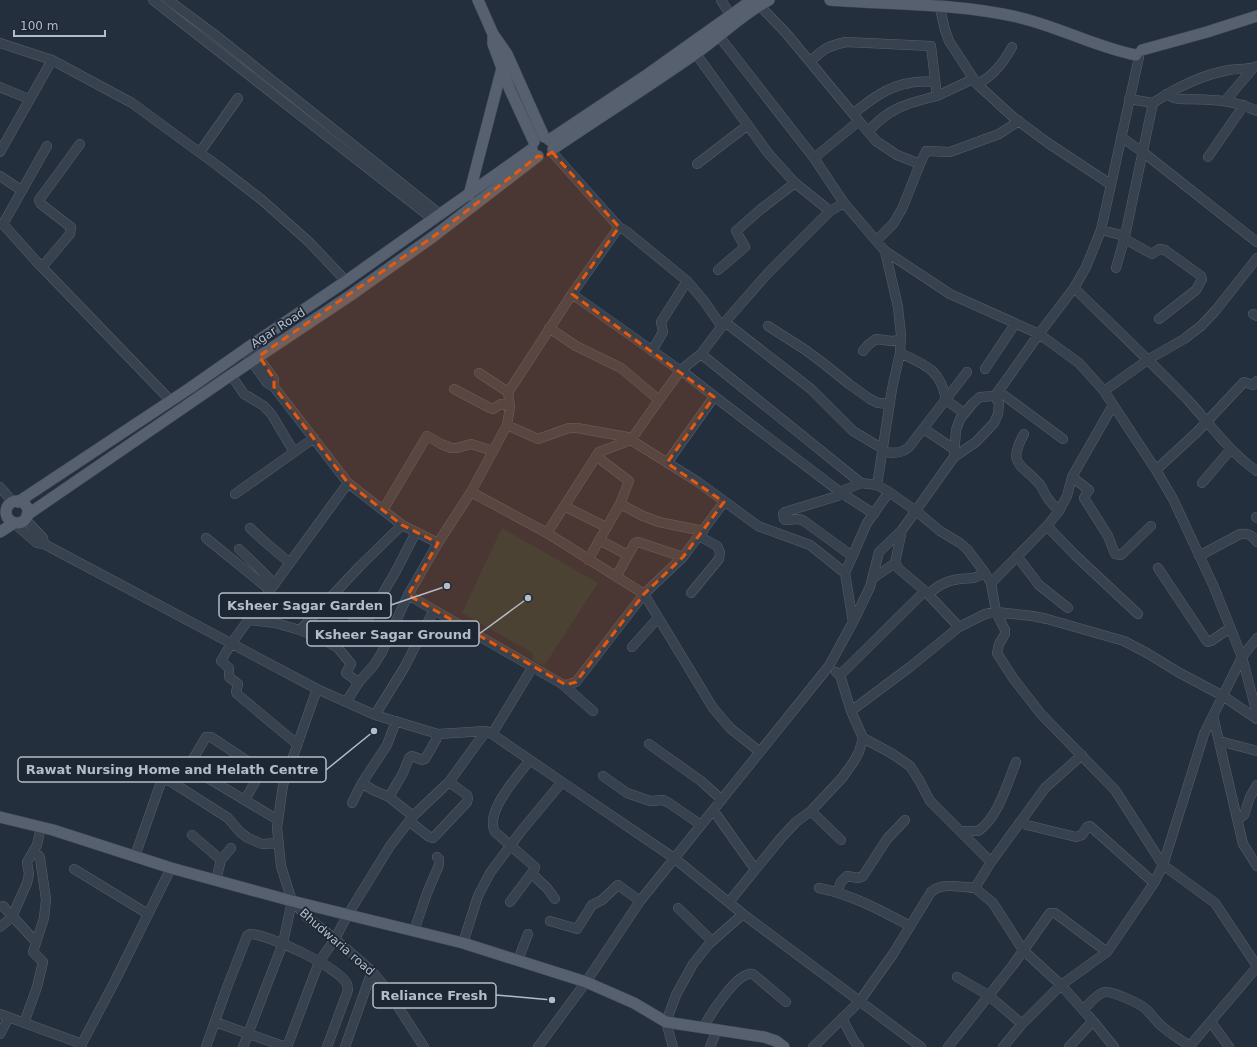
<svg xmlns="http://www.w3.org/2000/svg" width="1257" height="1047" font-family="'DejaVu Sans',sans-serif">
<style>
.green{fill:#263c3f}
.lines{fill:none;stroke-linecap:round;stroke-linejoin:round}
.minor-casing{stroke:#565f6c;stroke-width:10}
.major-casing{stroke:#414a57;stroke-width:12}
.minor{stroke:#38414e;stroke-width:9}
.major{stroke:#56606e;stroke-width:11}
.marked{fill:#e8590c;fill-opacity:0.2;stroke:#e8590c;stroke-width:3;stroke-dasharray:8 5;stroke-linejoin:round}
.labels{text-anchor:middle;dominant-baseline:central;stroke-width:3.5;stroke-linejoin:round;paint-order:stroke}
.street-label{font-size:12px;fill:#b4bcc9;stroke:#1d2633}
.leader{fill:none;stroke:#b4bcc9;stroke-width:1.5}
.callout-dot{fill:#b4bcc9;stroke:#1d2633;stroke-width:1.5}
.callout{fill:#1d2633;stroke:#b4bcc9;stroke-width:1.5}
.callout-label{font-size:13px;text-anchor:middle;font-weight:bold;fill:#b4bcc9}
</style>
<rect width="100%" height="100%" fill="#242f3e"/>
<path class="green" d="M502,528L598,583L544,666L533,660V653L462,613Z"/>
<g class="lines">
<g class="minor-casing">
<path id="minor" d="M153,0L434,220
M168,0L214,34L441,215
M721,0L731,16
M938,0L945,30L949,41L977,84L1013,117L1048,143L1110,184
M759,5L786,33L859,121L814,158
M715,31L814,158L844,203L885,251L950,294L1039,334L1079,363L1104,391L1156,470L1173,499L1214,587L1242,657L1257,714
M0,43L52,60
M696,54L768,153L795,183L830,211
M811,61C823,49 828,46 846,42L931,46L937,96L973,79
M977,84C992,77 1004,62 1012,47
M0,87L29,99
M1166,94L1174,98L1180,99C1209,100 1229,98 1257,111
M1129,99L1153,103C1177,87 1201,75 1229,70C1238,68 1248,70 1257,66
M1226,100L1254,67
M853,114C870,100 888,86 910,83C918,81 927,82 935,81
M859,121L876,141L897,155L920,164L902,209L893,224L877,240
M868,132C888,108 908,103 937,96
M1121,137L1144,153L1257,242
M47,146L3,224L36,261L171,401
M0,152L52,60L132,103L218,166L262,200L309,242L346,281
M200,152L238,98
M1208,157L1244,105
M697,164L748,125
M920,164L926,151L950,152L999,134L1019,121
M0,176L21,190
M619,227L626,231L687,281L704,301L722,327
M1101,230L1125,236L1153,103
M1125,239L1152,254L1159,249L1165,250L1201,276L1202,279L1196,290L1159,319
M885,251L898,307L901,335L900,353L892,389L877,485L889,492L916,511L940,531L960,543L967,549L985,573L991,583
M42,267L70,234L71,227L68,225L41,204L39,200L80,144
M1116,268L1125,236
M718,270L745,247L736,231L761,209L795,183
M1074,288C1112,325 1150,361 1187,399C1210,424 1229,452 1257,471
M572,294L681,371
M1253,314L1257,316
M725,322L811,389L853,431L883,449
M768,326L804,349L823,363L849,384L870,399L878,403L890,404
M549,328L576,346L621,368L659,400
M244,350L267,383L274,387V379L250,346
M652,351L663,332L661,322L687,281
M863,351L868,345L876,339L891,341L901,340
M900,353C926,365 941,370 946,400L964,413
M701,354L861,483L877,485
M985,369L1015,324
M681,370C733,412 787,451 840,492L861,483
M479,373L508,392
M231,375L244,394L264,406L272,415L294,452
M274,387L348,483L402,525L438,543
M454,389L490,408L493,409L501,404L510,407
M998,391L1063,439
M1104,391L1149,359L1184,339L1201,326L1216,310L1257,258
M1113,405L1072,477L1067,496L1059,511L1047,526L991,583L996,612L1005,630V634L999,644L997,653L1013,678L1041,714L1115,790L1163,865L1215,903L1257,966
M507,425L538,439L569,428H577L633,438
M924,429L954,449
M1024,434C1006,466 1023,464 1041,486C1043,489 1044,493 1047,497C1050,502 1055,507 1059,511
M631,440L698,482L758,526L810,545L845,573L853,622
M882,451C892,454 901,454 909,447L967,372
M954,457L956,430L960,419L973,403L980,397L995,396
M667,463L714,397
M1156,470L1197,432L1244,382L1253,385L1257,381
M1072,477L1089,490L1086,494L1084,498L1108,536L1115,554L1121,555L1151,526
M1202,483L1231,449
M0,487L13,502
M471,492L547,533L599,452L631,440L659,400L681,370L701,354L725,322L767,274L830,211L844,203
M840,492L874,514
M235,494L314,438
M844,494L785,512L783,514L784,519L785,520L799,519L804,521L852,556
M724,502L683,557L644,594L713,708L730,728L760,752
M620,504L643,516L659,522L703,531
M564,506L606,527
M383,510L427,436L441,444L451,448H457L471,444L493,451
M1256,517L1257,518
M14,523L37,543L44,544L43,538L25,519
M1047,526L1075,555L1138,614
M250,528L265,542L290,563
M206,538L270,590
M599,540L628,555
M44,544L317,689L375,715L438,734L486,731L492,734L562,782L674,858L743,914L921,1047
M239,549L275,584
M1017,556L1039,585L1068,608
M1199,556L1240,534C1248,533 1252,535 1257,542
M588,560L620,504L629,481L596,456
M895,563L899,569L925,591
M1158,568L1206,640L1208,642L1211,641L1230,628
M845,573L867,523L889,492
M616,577L635,543L638,542L683,557
M872,579L895,563L902,530
M691,593L719,559L720,552L717,546L699,536
M928,594C936,588 943,582 954,580C968,577 971,581 985,573
M408,595L562,684L566,685L576,682L644,594L547,533
M330,599L346,610L364,626L396,571L416,532
M249,620L275,623L300,630L360,566L402,525
M300,630L326,641L338,648L351,664L346,673L358,682
M632,647L658,618
M836,672L840,675L851,711
M840,675L925,591L959,627
M562,684L593,711
M317,689L283,785L277,828L281,866L292,901L308,918L335,939L372,971L388,991L424,1047
M346,702L359,682L374,665L382,652L408,595L438,543L471,492L507,425L510,407L508,392L513,385L572,294L619,227L552,152
M375,715L404,668L434,610
M1213,716L1243,844L1257,866
M396,721L387,745L362,783L373,790L389,797L413,816
M492,734L532,668
M863,738L891,753L910,766L919,780L930,801L991,862
M1219,741L1257,751
M297,744L237,694L236,692L238,684L229,677V668L221,661L231,644L348,483
M649,744L701,781L722,800
M1082,755L1045,788L991,862L975,888L993,903L1023,950L1061,985L1093,1021L1114,1047
M603,776L627,793L650,801L663,800L669,803L701,825
M389,797L403,773L409,758L412,756L422,760L425,759L436,740L438,734
M245,800L260,773L258,768L211,737H206L190,764V766L191,768L278,820
M352,803L362,783
M713,810L755,869
M811,811L841,840
M1238,819L1244,815L1250,797L1257,785
M409,821L428,836L433,838L436,835L467,802L468,798L467,795L449,782
M1019,823L1076,837L1082,835L1087,827L1090,826L1154,883
M961,831H978C998,818 1007,784 1016,762
M192,835L221,860
M135,856L161,782L165,780L170,781L228,818L240,832L248,838L262,844L279,843
M74,869L148,914
M532,874L547,888L555,899
M216,880L221,860L231,848
M819,888C853,895 880,910 910,926
M837,892L841,882L847,876L858,878L863,876L887,839L905,820
M510,902L534,870L535,867L495,832C484,812 518,776 530,760
M729,902L781,838L796,822L811,811L842,778L854,761L859,752L863,738L851,711L910,667L959,627L985,614L996,612L1033,616L1047,619L1124,641L1147,653L1178,672L1223,696L1257,719
M3,906L36,942
M678,908L712,941
M550,921L577,929L592,905L602,900L618,885L640,901
M0,927L12,917L27,883L29,874L27,862L37,845L41,827
M414,931L427,893L439,865V859L437,857
M463,943L478,896L490,873L522,830L562,782
M518,960L528,934
M957,977L988,995L1022,1024
M1083,1010C1089,1004 1095,996 1102,993C1110,989 1141,1004 1147,1010C1153,1016 1157,1023 1164,1028C1172,1035 1181,1040 1190,1046
M0,1014L82,1044
M842,1018L854,1041L859,1047
M215,1022L286,1047
M1211,1022L1229,1047
M24,1023L37,987L43,962L33,952L44,918L46,899L40,858L39,856L33,852
M703,1028C710,1015 737,971 753,974L786,1002
M0,1034L9,1017
M80,1047L115,981L171,868
M206,1047L226,990L247,936L250,934C268,934 339,967 347,984C348,986 347,988 348,990L327,1047
M243,1047L283,943L292,901
M287,1047L319,962L335,939L347,916L390,846L413,816L449,782L486,731
M345,1047L372,971
M538,1047L586,982L640,901L829,666L853,622L870,587L879,552L902,530L954,457L976,442L994,423L998,414L999,404L995,396L1039,334L1074,288L1086,267L1101,230L1139,57
M673,1047L666,1022L676,995L693,964L709,944L743,914
M710,1047L717,1030
M813,1047L859,1002L893,954L931,892C942,882 960,887 975,888
M948,1047L1013,965L1050,913H1055L1107,952
M1003,1047L1022,1024L1061,985L1107,952L1154,883L1163,865L1204,734L1242,657L1257,638
M1069,1047L1093,1021
M1189,1047L1257,967"/>
</g>
<g class="major-casing">
<path id="major" d="M478,0L493,34L507,54L544,137
M830,0C893,5 956,3 1017,17C1058,26 1095,47 1136,55
M493,37V44L510,90L534,142
M1142,50L1207,32L1257,16
M549,140L648,74L752,0
M553,149C600,117 648,87 695,54C720,37 742,14 769,0
M469,195L502,68
M6 512a11 11 0 1 1 22 0a11 11 0 1 1-22 0Z
M18,502L190,388L250,346L346,281L532,149
M27,515L231,375L351,295L434,236L538,156
M0,532L14,523
M0,817L53,830L171,868L292,901L463,943L586,982L634,1003L666,1022L764,1037L776,1041L784,1047"/>
</g>
<use href="#minor" class="minor"/>
<use href="#major" class="major"/>
</g>
<path class="marked" d="M552,152L619,227L572,294L714,397L667,463L724,502L683,557L644,594L576,682L566,685L408,595L438,543L402,525L348,483L274,387V379L259,356L434,236L538,156L544,157Z"/>
<g class="labels">
<g class="street-label">
<text transform="translate(278 328) rotate(-33)">Agar Road</text>
<text transform="translate(337 942) rotate(41)">Bhudwaria road</text>
</g>
</g>
<path class="leader" d="M447 586L391 605M528 598L479 634M374 731L326 770M552 1000L496 995"/>
<g class="callout-dot">
<circle cx="447" cy="586" r="4"/>
<circle cx="528" cy="598" r="4"/>
<circle cx="374" cy="731" r="4"/>
<circle cx="552" cy="1000" r="4"/>
</g>
<g class="callout">
<rect x="219" y="593" width="172" height="25" rx="4"/>
<rect x="307" y="621" width="172" height="25" rx="4"/>
<rect x="18" y="757" width="308" height="25" rx="4"/>
<rect x="373" y="983" width="123" height="25" rx="4"/>
</g>
<g class="callout-label">
<text x="305" y="610">Ksheer Sagar Garden</text>
<text x="393" y="639">Ksheer Sagar Ground</text>
<text x="172" y="774">Rawat Nursing Home and Helath Centre</text>
<text x="434" y="1000">Reliance Fresh</text>
</g>
<path d="M14 30v6h91v-6" fill="none" stroke="#b4bcc9" stroke-width="2"/>
<text x="20" y="30" font-size="12" fill="#b4bcc9" stroke="#1d2633" stroke-width="3" paint-order="stroke">100 m</text>
</svg>
